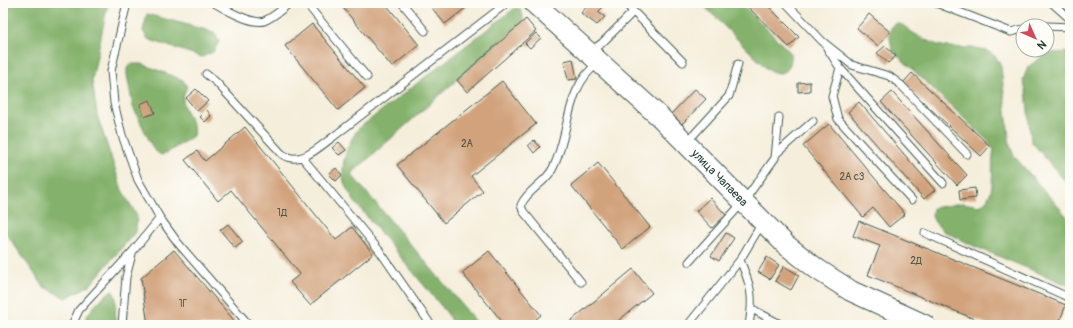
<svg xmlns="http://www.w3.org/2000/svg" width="1073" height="328" font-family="Pangolin,sans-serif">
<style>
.forest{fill:#84b26c;stroke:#527850}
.building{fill:#d1a27b}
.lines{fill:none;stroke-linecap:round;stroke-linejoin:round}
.lane-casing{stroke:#3f584d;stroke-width:9}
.secondary-casing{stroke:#3f584d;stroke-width:22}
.lane{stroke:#fff;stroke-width:7}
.secondary{stroke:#fff;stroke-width:20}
.labels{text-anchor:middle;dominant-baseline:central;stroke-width:3.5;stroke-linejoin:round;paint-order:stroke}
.number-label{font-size:10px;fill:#4c5646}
.street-label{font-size:12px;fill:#1f3d34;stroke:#fdfcf7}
</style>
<rect width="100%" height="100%" fill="#fdfcf7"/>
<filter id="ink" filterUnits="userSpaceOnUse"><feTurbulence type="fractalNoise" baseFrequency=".025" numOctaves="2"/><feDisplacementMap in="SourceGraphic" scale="8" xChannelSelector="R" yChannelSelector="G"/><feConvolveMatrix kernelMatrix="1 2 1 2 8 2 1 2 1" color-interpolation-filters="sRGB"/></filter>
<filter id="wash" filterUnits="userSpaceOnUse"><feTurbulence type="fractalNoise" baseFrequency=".012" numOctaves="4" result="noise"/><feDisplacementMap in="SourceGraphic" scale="16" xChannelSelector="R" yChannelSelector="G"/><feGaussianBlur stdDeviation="0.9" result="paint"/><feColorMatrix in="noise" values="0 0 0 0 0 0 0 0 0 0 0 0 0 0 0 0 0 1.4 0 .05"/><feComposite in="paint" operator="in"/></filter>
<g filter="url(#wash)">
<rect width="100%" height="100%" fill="#f5eedb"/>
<path class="forest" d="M3,3H108L92,80L97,115L122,190L137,216L136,231L90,285L66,298L44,287L3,229Z
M701,3H741L791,53C792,71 783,78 767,69Z
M515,8L520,9L523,16V21L351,174L479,325H450L451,321L447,313L354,201C351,195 346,188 344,182C340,163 348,142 359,128Z
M147,14L214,32L219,42L213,52L202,57L156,42L148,39L143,31Z
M897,23C905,25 908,30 915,34C922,38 931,43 938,45C960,52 992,39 1001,67L1010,146L1014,156L1070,220V286L967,243L942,230L934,221L932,215L933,208L962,203L980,206C999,194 989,169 994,150L989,142L892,50C891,39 885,29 897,23Z
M1070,52V187L1031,141L1026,91L1023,80L1028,67L1047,53Z
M131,64H142L183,80L187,87C185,91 183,95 183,99C182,112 197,123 193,136L167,153L161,155L154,150L133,107L127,75V68Z
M112,290L116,297L115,325H82C89,310 99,300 112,290Z"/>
<g id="blocks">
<path class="building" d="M339,3H385L419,45L392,67Z
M428,3H472L445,24Z
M590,3H607L598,12L605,17L597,25L581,13Z
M744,3H765L799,37L789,47Z
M869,14L890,32L878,46L857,28Z
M526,19L536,31L467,92L457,80Z
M312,24L365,88L338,110L285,46Z
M536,33L541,38L530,48L525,43Z
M885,46L896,56L888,63L877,53Z
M573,59L577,79L568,80L564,61Z
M912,73L990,146L981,156L903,83Z
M502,81L536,124L471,176L483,191L444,223L397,165Z
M810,82V91L798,92V83Z
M196,89L208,101L197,111L186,98Z
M695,89L706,99L682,124L671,114Z
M892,92L967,175L957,185L881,102Z
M150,100L155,113L144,117L140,104Z
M859,102L935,190L924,199L848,112Z
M207,110L211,116L205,122L200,117Z
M829,124L905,214L889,227L873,208L863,217L803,146Z
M245,127L336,240L352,227L373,254L310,305L290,282L300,274L231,190L218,201L185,160L197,151L205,161Z
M534,140L540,147L534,153L528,145Z
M339,142L346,150L339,155L332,148Z
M598,163L650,227L623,249L571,185Z
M336,168L342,175L336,181L329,174Z
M975,188L976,198L960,200L959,190Z
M710,198L726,215L712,228L696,211Z
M859,221L1066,305L1058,325H989L868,275L880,246L853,236Z
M228,224L243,242L235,248L220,230Z
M726,233L734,238L719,261L711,256Z
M174,250L203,284L238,325H148L141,278Z
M489,251L541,315L529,325H505L462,273Z
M767,257L779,265L770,279L758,272Z
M784,266L799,275L791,290L775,281Z
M633,269L652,293L613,325H566Z"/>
</g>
</g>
<g filter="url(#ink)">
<use href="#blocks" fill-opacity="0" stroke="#3f584d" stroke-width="1"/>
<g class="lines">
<g class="lane-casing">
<path id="lane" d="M127,3L111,71L114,103L122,135L138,180L160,218L178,243L249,325
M214,3C224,9 253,25 264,21C274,17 282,9 290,3
M306,3L367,77
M402,3L425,31
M625,3L683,62
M786,3L822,41L852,65L889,76L901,85L967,154
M936,3L1011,32L1023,29
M1052,3L1070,19
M1047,26L1070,27
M827,48L840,68L943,183
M591,51L602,43L633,12
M840,68L832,96L838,119L912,200
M206,74L216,82L282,154C300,167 319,147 333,137L507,3
M687,142L729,96L738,64
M776,154L813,121
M302,157L379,250L431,325
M925,233L1070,298
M689,262L744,201L775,158L779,117
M581,282L523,211L521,205C528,189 546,183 553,168C570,135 565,85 599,63
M752,309L782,325
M72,325L79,310L133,251L160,218
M122,325L126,277L132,254
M688,325L740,260
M749,325C754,296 751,286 740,260L762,223"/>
</g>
<g class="secondary-casing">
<g id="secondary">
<path id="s1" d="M534,3L660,117L786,245L817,269L851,291L925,325"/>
</g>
</g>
<use href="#lane" class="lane"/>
<use href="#secondary" class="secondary"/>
</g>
</g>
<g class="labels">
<g class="number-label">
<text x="467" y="144">2А</text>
<text x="852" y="177">2А с3</text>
<text x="282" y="213">1Д</text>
<text x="916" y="261">2Д</text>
<text x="183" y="304">1Г</text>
</g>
<g class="street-label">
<text stroke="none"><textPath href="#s1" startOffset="255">улица Чапаева</textPath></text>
</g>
</g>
<rect width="1073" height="328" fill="none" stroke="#fdfcf7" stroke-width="16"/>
<g transform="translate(1035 38) rotate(135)"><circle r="19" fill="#fdfcf7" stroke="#a4b0a9"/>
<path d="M0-3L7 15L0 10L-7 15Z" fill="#d1495b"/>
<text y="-6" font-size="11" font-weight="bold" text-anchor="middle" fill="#1f3d34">N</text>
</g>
</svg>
